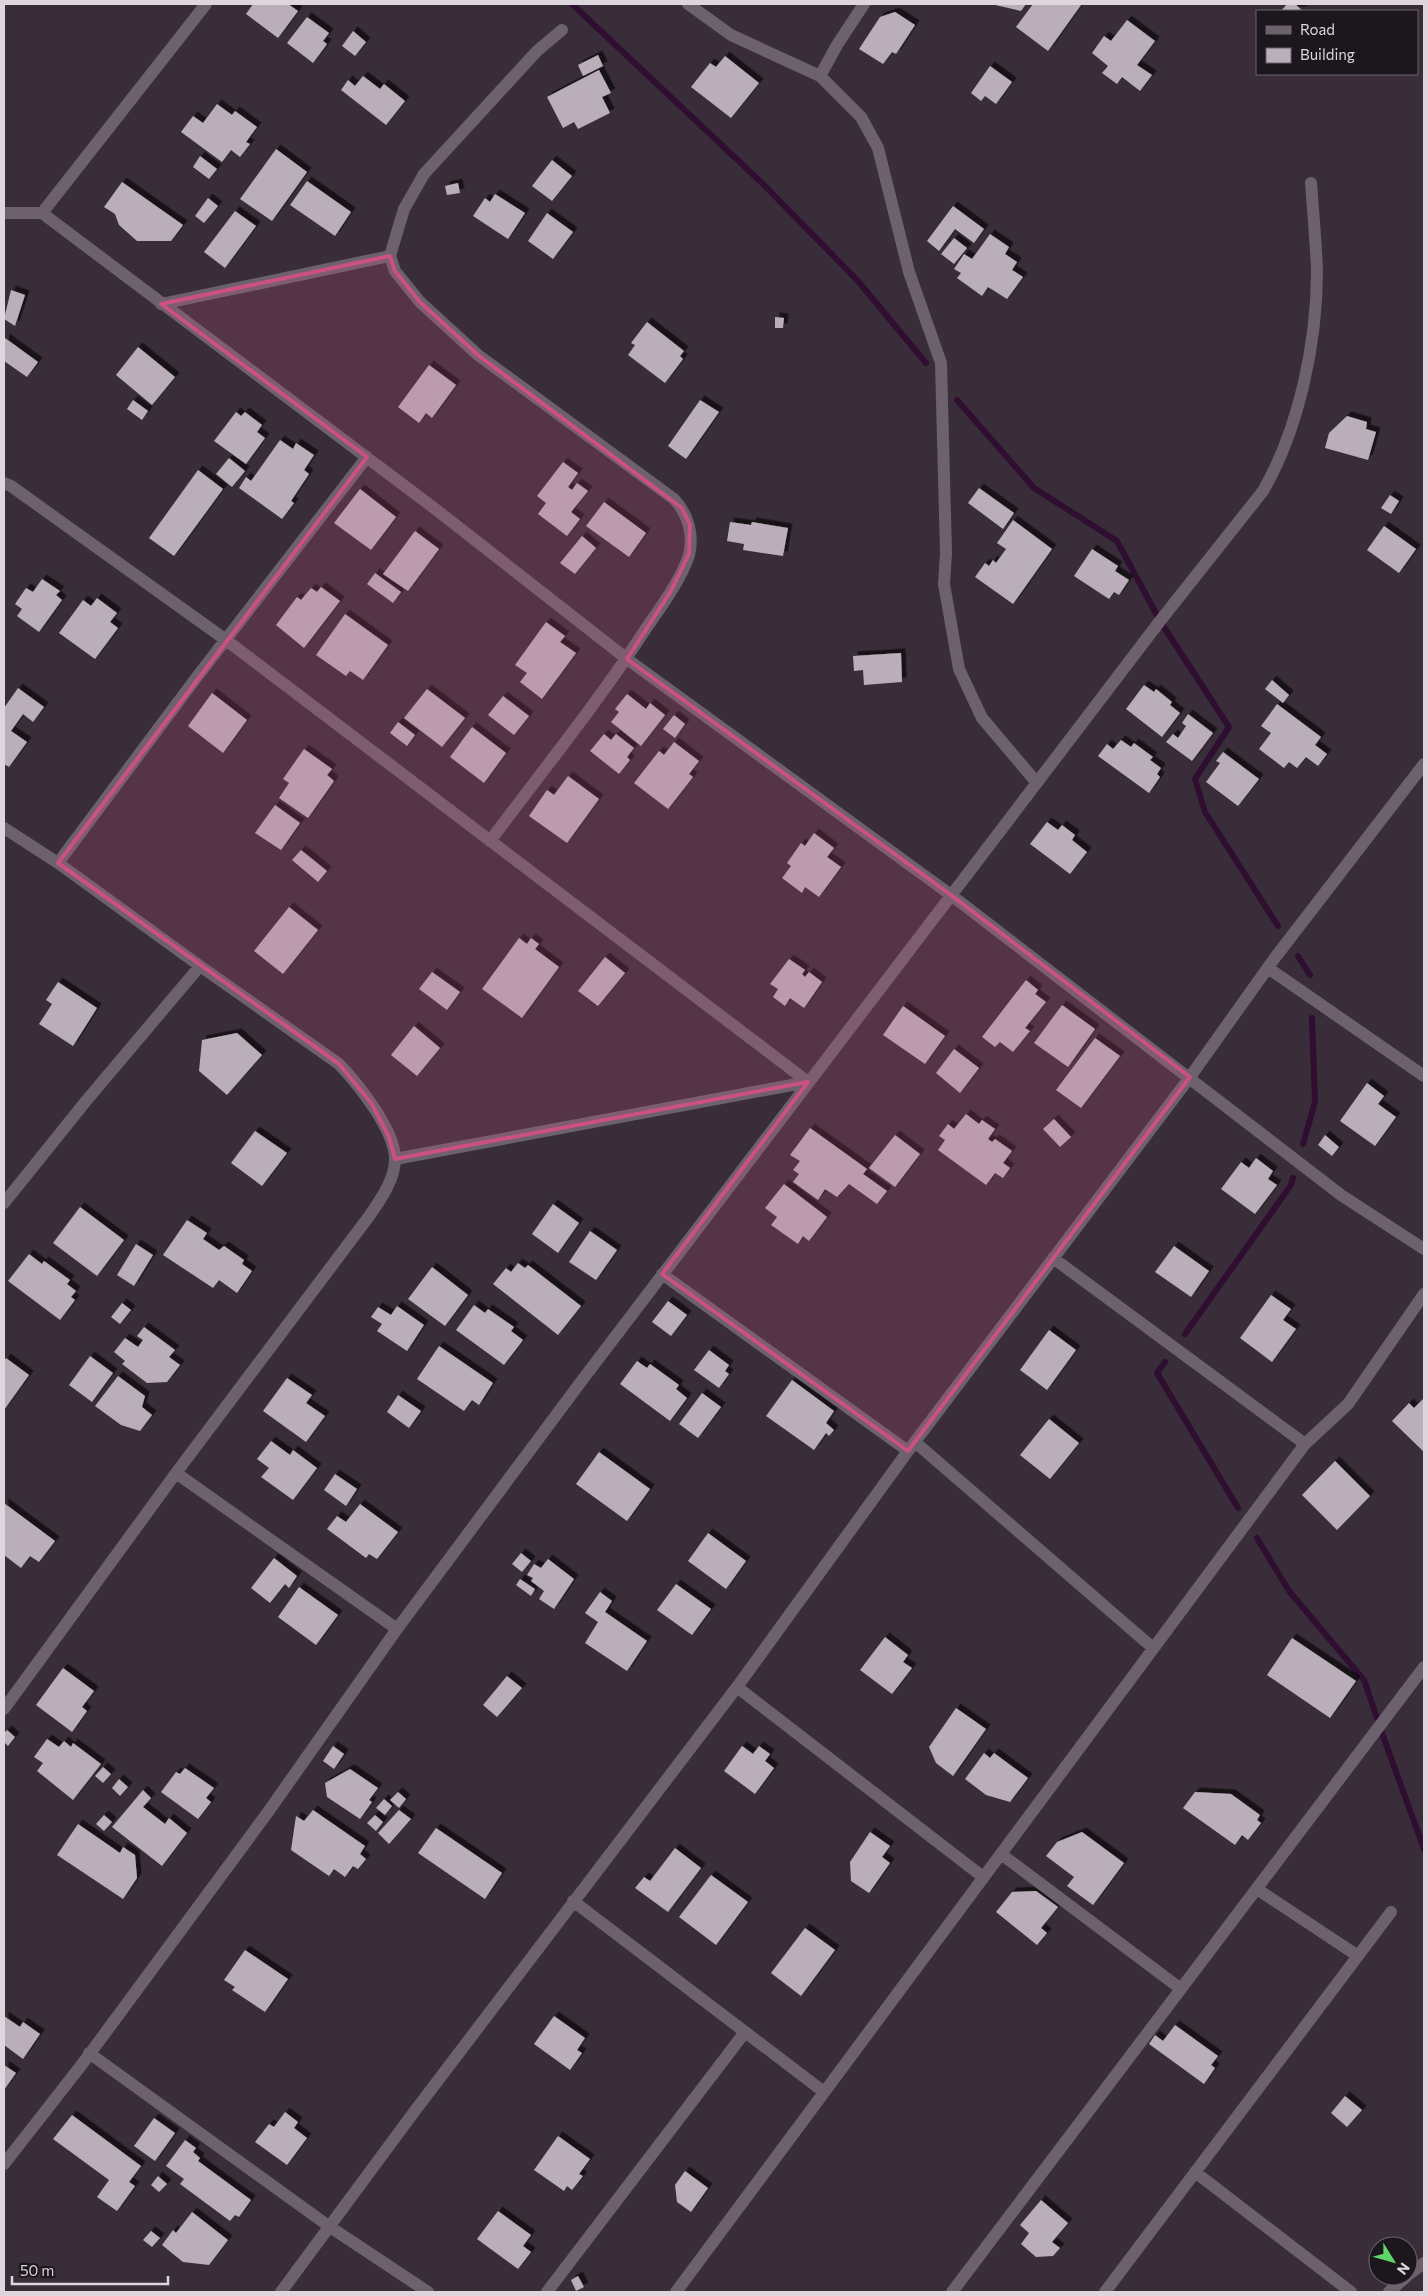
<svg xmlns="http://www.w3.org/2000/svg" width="1428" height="2296" font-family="Commissioner,sans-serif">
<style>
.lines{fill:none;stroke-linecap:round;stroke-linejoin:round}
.stream{stroke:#2f0e31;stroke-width:6}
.building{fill:#bbaebb;filter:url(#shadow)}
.minor{stroke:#6c616d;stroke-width:12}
.marked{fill:#ca5182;fill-opacity:0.2;stroke:#ca5182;stroke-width:4;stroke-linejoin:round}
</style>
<defs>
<filter id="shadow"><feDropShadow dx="4.5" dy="-4.5" stdDeviation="0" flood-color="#0009"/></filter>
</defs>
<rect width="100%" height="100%" fill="#382d38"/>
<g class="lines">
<path class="stream" d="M572,4L762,183L858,281L926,363
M957,400L1034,488L1117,541L1160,621L1229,727L1195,779L1205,812L1278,926
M1298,956L1310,975
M1303,1144L1315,1102L1312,1018
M1185,1334L1291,1185L1293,1178
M1165,1362L1157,1373L1238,1508
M1257,1538L1289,1591L1364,1680L1377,1718
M1382,1733L1424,1849"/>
</g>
<path class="building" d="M253,4H288L298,11L278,38L246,14Z
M991,4H1026L1021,11Z
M1033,4L1081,5L1048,51L1016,27Z
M1287,4H1295L1303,11H1281Z
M895,12L915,25L896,54L892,52L883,64L859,49L880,17Z
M307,17L329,33L323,41L327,44L313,63L287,43Z
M1127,20L1155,41L1137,65L1152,75L1140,91L1122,77L1117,84L1102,73L1108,66L1092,53L1104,36L1111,41Z
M353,31L366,42L355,56L342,46Z
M598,55L603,66L583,76L578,65Z
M725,56L759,83L731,118L691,87L710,63L716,67Z
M990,66L1012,82L996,104L985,96L981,101L971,93Z
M599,70L611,93L602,97L610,113L578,129L574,122L563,128L547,97Z
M363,76L380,89L384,84L405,101L386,125L341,90L348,80L355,86Z
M217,104L232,115L235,111L257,127L246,142L250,144L240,157L231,150L222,162L181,132L193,116L203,123Z
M276,149L307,172L272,221L240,199Z
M200,156L217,169L209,179L193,167Z
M552,160L572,176L552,201L532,186Z
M307,181L351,212L335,236L290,205Z
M122,182L183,225L171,241H137L119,225L115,214L104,207Z
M458,183L460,193L447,195L445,186Z
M495,194L525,213L508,239L473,216L485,198L490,202Z
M208,198L218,206L204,223L195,216Z
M953,206L984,229L974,243L955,229L939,251L927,241Z
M235,211L256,226L225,268L204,252Z
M547,213L573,232L553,259L528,241Z
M990,234L1009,247L1005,254L1017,262L1012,270L1023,277L1007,299L988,287L982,296L957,278L961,273L954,269L964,254L972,259Z
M954,238L967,248L954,264L941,254Z
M11,290L25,295L15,326L4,319Z
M775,317L784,318L783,328H775Z
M647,322L684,351L680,356L683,359L665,383L628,355L635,345L631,343Z
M5,338L38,362L27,377L4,361Z
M138,347L175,377L152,405L116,375Z
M429,365L456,385L432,418L426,413L419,423L398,407Z
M133,400L148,411L142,420L127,409Z
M700,400L719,412L686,459L668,446Z
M236,412L241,416L245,412L262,425L257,432L265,438L246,464L214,441Z
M1347,416L1367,422L1366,429L1376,432L1368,460L1325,448L1329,433Z
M280,440L293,449L296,443L314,455L304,470L309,474L291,501L294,503L282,519L239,488L246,477L251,481Z
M229,458L245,471L232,487L216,474Z
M563,462L578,473L568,487L572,490L577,483L588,491L571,512L580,519L567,536L538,514L546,503L537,496Z
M198,470L223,489L174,556L149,538Z
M979,488L1014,513L1003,529L968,503Z
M360,489L396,517L371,550L334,523Z
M1390,495L1399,501L1391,514L1381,508Z
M604,502L646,533L629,557L586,526Z
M1013,520L1052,549L1013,604L975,577L985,563L989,566L993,560L996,563L1006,549L997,543Z
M730,522L751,525L752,522L788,528L783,556L743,550L744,544L727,541Z
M1384,526L1416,549L1399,573L1367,550Z
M415,531L439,549L408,591L383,574Z
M582,536L596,548L575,574L560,563Z
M1092,549L1118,566L1115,571L1129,580L1119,595L1114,592L1109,599L1074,576Z
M375,573L401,592L393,603L367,584Z
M42,579L60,591L56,595L62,600L39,632L17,616L22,609L15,604L26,588L33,592Z
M321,587L340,601L304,648L276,625L297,597L301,600L311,588L317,592Z
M97,598L117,613L110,622L118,628L95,659L59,633L83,600L91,606Z
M345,614L388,645L363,680L350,671L346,676L316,655Z
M546,622L565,636L560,642L576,653L542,699L520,682L527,673L515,665Z
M901,653L902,682L864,685L863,670L854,671L853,656Z
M1272,680L1289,695L1283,703L1265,689Z
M1144,685L1154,692L1156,689L1172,702L1170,705L1180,713L1162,737L1126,709Z
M18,688L44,707L33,722L23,714L11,731L27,742L9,767L4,764V708Z
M427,689L465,718L442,747L404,718Z
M212,693L247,720L223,753L188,726Z
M627,694L646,709L650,703L665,715L641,746L611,722L619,712L615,709Z
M503,696L529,716L514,735L488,715Z
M1277,704L1321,737L1315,745L1327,754L1318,766L1306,757L1297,768L1289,762L1284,768L1259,749L1271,733L1261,726Z
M1188,714L1213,733L1192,761L1166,742L1173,734L1178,738L1186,726L1182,723Z
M674,715L685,724L675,738L663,729Z
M398,722L415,735L407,746L390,733Z
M472,727L506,753L484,783L450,757Z
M604,734L611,740L616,734L634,748L627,757L630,760L619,774L590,751Z
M1121,740L1131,747L1134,743L1153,757L1150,760L1161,768L1157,774L1160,777L1149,793L1098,756L1107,744L1113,749Z
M674,742L699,761L689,774L693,777L668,809L634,783L659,751L664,755Z
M304,749L332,769L327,775L334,781L308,818L279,798L289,783L283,779Z
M1223,752L1259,779L1238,806L1206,782L1220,763L1216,761Z
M568,776L599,799L567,843L529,816L547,790L554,795Z
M275,805L300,823L281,850L255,833Z
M1047,822L1058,830L1062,825L1075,835L1072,840L1087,852L1070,874L1030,844Z
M814,833L834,848L827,857L841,867L819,897L805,887L802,893L782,878L791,866L787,863L801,843L805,846Z
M301,850L327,871L318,882L292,860Z
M289,907L318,930L283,974L254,951Z
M519,938L527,944L531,938L539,944L535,949L559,967L522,1018L482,989Z
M605,957L625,973L598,1006L578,991Z
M789,959L805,970L802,974L805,977L809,972L822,982L804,1008L790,998L785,1006L773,997L778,989L770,984Z
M432,972L460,992L447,1010L419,989Z
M1026,980L1038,990L1035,994L1046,1002L1025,1028L1030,1031L1013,1052L1000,1042L995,1047L982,1037Z
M58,982L97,1008L73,1046L39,1024L52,1004L46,1000Z
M1062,1005L1095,1029L1068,1067L1034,1043Z
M903,1006L945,1036L925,1064L883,1035Z
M414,1026L440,1048L417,1076L391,1055Z
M237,1033L262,1055L227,1095L199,1071L202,1040Z
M1095,1038L1120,1056L1081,1108L1056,1090Z
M954,1049L979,1068L960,1093L936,1073Z
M1367,1083L1384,1096L1378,1104L1396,1117L1375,1146L1340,1121Z
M966,1114L979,1124L982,1120L995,1129L988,1139L992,1142L995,1139L1012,1151L1003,1163L1010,1168L1003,1178L995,1173L986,1185L938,1150L945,1140L939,1136L948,1124L954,1129Z
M1054,1119L1071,1137L1060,1147L1043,1129Z
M810,1128L867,1169L863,1174L887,1191L877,1204L849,1184L837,1197L825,1189L818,1200L793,1182L799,1174L793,1170L800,1161L790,1155Z
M255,1131L287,1153L262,1186L231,1163Z
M895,1135L920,1154L895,1187L869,1168Z
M1325,1135L1339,1147L1332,1156L1318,1145Z
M1256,1158L1273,1171L1268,1179L1277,1185L1255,1214L1221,1189L1241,1162L1249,1168Z
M784,1184L827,1217L809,1241L803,1236L798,1244L771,1225L777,1217L765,1208Z
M553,1204L579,1223L558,1253L532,1234Z
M80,1207L124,1240L97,1276L53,1243Z
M187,1220L207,1233L203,1239L219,1250L224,1246L244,1260L242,1264L252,1271L237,1293L219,1280L213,1288L163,1255Z
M590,1231L617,1250L596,1280L569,1262Z
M136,1244L153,1255L134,1286L117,1275Z
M1174,1246L1209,1271L1191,1297L1155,1272Z
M29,1254L42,1264L44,1261L70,1280L67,1284L76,1291L71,1297L75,1300L60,1320L8,1281Z
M518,1263L525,1268L528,1265L581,1306L558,1335L493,1284L506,1268L511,1272Z
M432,1267L468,1295L445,1326L408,1299Z
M1271,1295L1291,1309L1283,1320L1296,1329L1272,1362L1240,1338Z
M668,1301L687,1315L671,1336L652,1322Z
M122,1303L131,1310L120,1324L111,1317Z
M474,1305L485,1313L488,1309L514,1327L511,1331L523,1340L504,1365L456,1330Z
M397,1306L424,1325L407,1351L377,1331L382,1324L371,1317L378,1307L391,1315Z
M144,1327L175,1350L169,1357L180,1365L167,1382L147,1383L122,1364L125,1361L114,1352L125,1338L138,1347L143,1340L137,1336Z
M1049,1330L1076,1350L1047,1390L1020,1370Z
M439,1346L493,1383L479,1405L472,1400L464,1411L417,1379Z
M709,1350L729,1365L725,1371L729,1374L719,1388L694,1370Z
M90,1356L113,1373L92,1402L69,1385Z
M6,1358L29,1375L4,1410V1361Z
M637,1361L647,1368L650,1364L679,1385L676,1389L687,1398L670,1421L620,1384Z
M118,1376L145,1396L142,1407L152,1415L140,1431L121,1425L95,1406Z
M287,1378L312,1395L306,1403L325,1416L306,1442L263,1411Z
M792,1380L834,1411L826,1423L834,1430L829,1436L826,1433L814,1450L766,1416Z
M702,1393L721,1407L698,1438L679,1424Z
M398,1395L421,1411L409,1428L387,1412Z
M1424,1398V1452L1392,1421L1409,1403L1414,1408Z
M1049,1419L1079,1443L1050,1479L1020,1455Z
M271,1441L290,1455L293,1450L317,1468L293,1500L261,1477L269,1468L257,1459Z
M599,1452L650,1489L627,1521L576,1484Z
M1335,1461L1370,1496L1337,1530L1302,1495Z
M335,1474L357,1489L346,1506L324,1490Z
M4,1503L55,1541L39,1562L30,1556L21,1568L4,1555Z
M360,1504L398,1532L377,1559L369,1554L366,1558L327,1529L337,1516L346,1522Z
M708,1533L746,1561L726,1589L688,1561Z
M521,1553L531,1561L522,1572L512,1564Z
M274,1558L297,1576L289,1588L285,1584L270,1603L251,1588Z
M548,1559L574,1579L554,1609L539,1599L544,1591L531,1581L533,1578L527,1575L534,1564L541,1568Z
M520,1579L535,1589L531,1596L516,1585Z
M676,1584L711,1609L692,1635L657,1610Z
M299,1587L338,1615L316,1645L278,1617Z
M600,1592L612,1601L605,1612L647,1641L627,1671L585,1643L598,1622L585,1613Z
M885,1637L908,1655L903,1662L912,1668L892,1694L860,1670Z
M1292,1638L1356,1681L1330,1718L1267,1675Z
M63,1668L94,1691L82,1707L87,1711L72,1732L36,1705Z
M507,1676L522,1688L497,1717L483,1705Z
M956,1708L986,1729L953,1776L936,1763L929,1747Z
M7,1730L15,1737L8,1746L4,1742V1733Z
M47,1739L59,1747L64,1741L71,1747L73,1743L101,1764L73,1800L37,1771L43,1763L34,1757Z
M333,1746L344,1754L334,1769L323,1761Z
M742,1746L753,1754L759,1746L770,1754L765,1761L774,1768L755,1794L724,1771Z
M984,1753L990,1758L994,1753L1028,1778L1010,1802L986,1795L965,1779Z
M103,1767L111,1774L103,1783L95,1776Z
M185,1768L214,1788L206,1798L211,1802L198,1819L161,1792L176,1772L180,1774Z
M350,1769L378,1788L369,1800L372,1802L360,1819L327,1797L325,1783Z
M119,1779L128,1787L120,1796L112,1788Z
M143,1790L151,1798L143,1807L165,1824L169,1818L187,1833L162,1866L112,1827Z
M398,1792L406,1799L399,1808L390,1800Z
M1195,1792L1231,1794L1260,1815L1257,1820L1261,1823L1248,1840L1242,1835L1235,1845L1183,1808Z
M384,1799L392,1806L385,1815L376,1808Z
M313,1810L365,1846L360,1854L366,1859L358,1869L353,1866L345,1877L334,1869L329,1876L291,1850L296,1816L304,1821Z
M399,1810L411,1819L389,1844L378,1833Z
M104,1815L112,1822L104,1831L96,1824Z
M375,1815L383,1822L376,1831L367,1823Z
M78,1824L120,1853L123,1847L135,1855L137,1878L123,1899L57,1855Z
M436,1828L502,1873L485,1899L418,1853Z
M870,1832L890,1846L882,1857L890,1863L869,1893L851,1881L850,1862Z
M1082,1832L1124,1863L1093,1905L1067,1886L1074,1877L1046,1856L1057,1842Z
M675,1848L701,1868L668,1912L635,1888L644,1877L650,1881Z
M711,1875L748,1902L716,1945L679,1917Z
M1036,1891L1058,1907L1041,1928L1047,1933L1037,1945L996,1912L1012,1892Z
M805,1928L835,1950L801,1996L771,1973Z
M245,1950L288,1979L265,2012L232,1990L235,1987L224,1980Z
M4,2016L20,2027L23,2022L40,2034L23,2059L4,2045Z
M554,2016L585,2038L577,2050L582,2053L570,2070L534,2044Z
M1175,2025L1218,2056L1211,2065L1215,2068L1204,2084L1149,2044L1155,2035L1163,2041Z
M4,2065L16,2073L4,2090Z
M1345,2096L1362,2110L1347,2127L1331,2113Z
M285,2112L298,2122L294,2128L307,2138L287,2165L255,2142L269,2124L274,2127Z
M72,2115L141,2166L129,2182L135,2186L117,2211L97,2197L109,2180L53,2139Z
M154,2118L175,2133L155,2161L134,2146Z
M558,2136L590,2159L579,2174L583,2176L572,2190L567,2186L564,2191L534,2170Z
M185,2140L196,2148L193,2152L200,2158L198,2161L251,2200L239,2217L235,2215L230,2221L180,2184L184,2179L166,2166Z
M685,2171L708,2188L691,2212L677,2202L675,2185Z
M158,2176L167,2184L159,2192L151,2185Z
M1041,2200L1068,2223L1052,2242L1060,2248L1053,2256L1036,2257L1021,2244L1029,2233L1020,2225Z
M498,2211L531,2235L523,2246L531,2252L518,2269L477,2239Z
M192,2212L228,2240L209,2265L183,2262L162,2245L173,2230L176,2233Z
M151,2231L160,2238L152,2247L143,2240Z
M578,2276L584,2287L576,2291L571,2280Z"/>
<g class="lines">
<path class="minor" d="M688,4L731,35L820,76L861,117L878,148L909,272L941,363L946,553L944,584L959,669L982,718L1037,783
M820,76L837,45L864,4
M4,213H42L434,508L627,659L951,895L1341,1195L1424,1249
M42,213L206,4
M161,304L390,256
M4,483L11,486L226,640L808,1082
M4,828L58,863L200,966L339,1064C358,1084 395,1130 395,1159C395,1179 381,1199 370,1215L176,1473L4,1709
M490,841C543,770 599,701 647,627C661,607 682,578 689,555C694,534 688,514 674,499L478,355L420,302L395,271L390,256L404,209L424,174L537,51L562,30
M58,863L196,678L367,457
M1268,968L1424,1076
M395,1159L808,1082
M4,1203L86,1101L200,966
M1053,1258L1305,1444
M662,1274L908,1451
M915,1442L1153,1648
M176,1473L397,1629
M737,1687L983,1877
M1001,1854L1181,1989
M1257,1889L1358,1956
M573,1901L824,2092
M89,2053L330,2227L428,2292
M4,2164L83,2063L268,1812L397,1629L583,1379L1160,621L1263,491C1299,429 1317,342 1317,271C1316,242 1313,212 1311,183
M1195,2172L1351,2292
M1408,2275L1424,2263
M281,2292L414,2112L737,1687L908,1451L1190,1077L1274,959L1424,764
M547,2292L745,2032
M676,2292L1305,1444L1348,1404L1424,1294
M952,2292L1424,1667
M1105,2292L1391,1912
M1389,2292L1407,2276"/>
</g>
<path class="marked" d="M390,256L395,271L420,302L478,355L682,508L690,525L689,554L671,591L627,659L951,895L1190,1077L908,1451L662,1274L808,1082L395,1159L389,1137L371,1103L339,1064L58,863L367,457L161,304Z"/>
<rect width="1428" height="2296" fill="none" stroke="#ddd7dd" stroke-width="10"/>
<rect x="1256" y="10" width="162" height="65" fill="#1c171c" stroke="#696469"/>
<rect x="1266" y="26" width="25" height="8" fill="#6c616d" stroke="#696469"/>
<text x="1300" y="35" font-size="15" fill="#ddd7dd">Road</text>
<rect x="1266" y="48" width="25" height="15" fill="#bbaebb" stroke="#696469"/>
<text x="1300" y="60" font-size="15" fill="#ddd7dd">Building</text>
<g transform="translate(1393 2261) rotate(127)"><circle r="24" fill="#1c171c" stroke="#696469"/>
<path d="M0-4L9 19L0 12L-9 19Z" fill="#60d56b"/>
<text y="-8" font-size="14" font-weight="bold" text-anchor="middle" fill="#ddd7dd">N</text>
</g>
<path d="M12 2276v8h156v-8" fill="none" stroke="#ddd7dd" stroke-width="2.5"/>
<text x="20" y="2276" font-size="15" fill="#ddd7dd" stroke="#1c171c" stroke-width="4" paint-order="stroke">50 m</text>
</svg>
